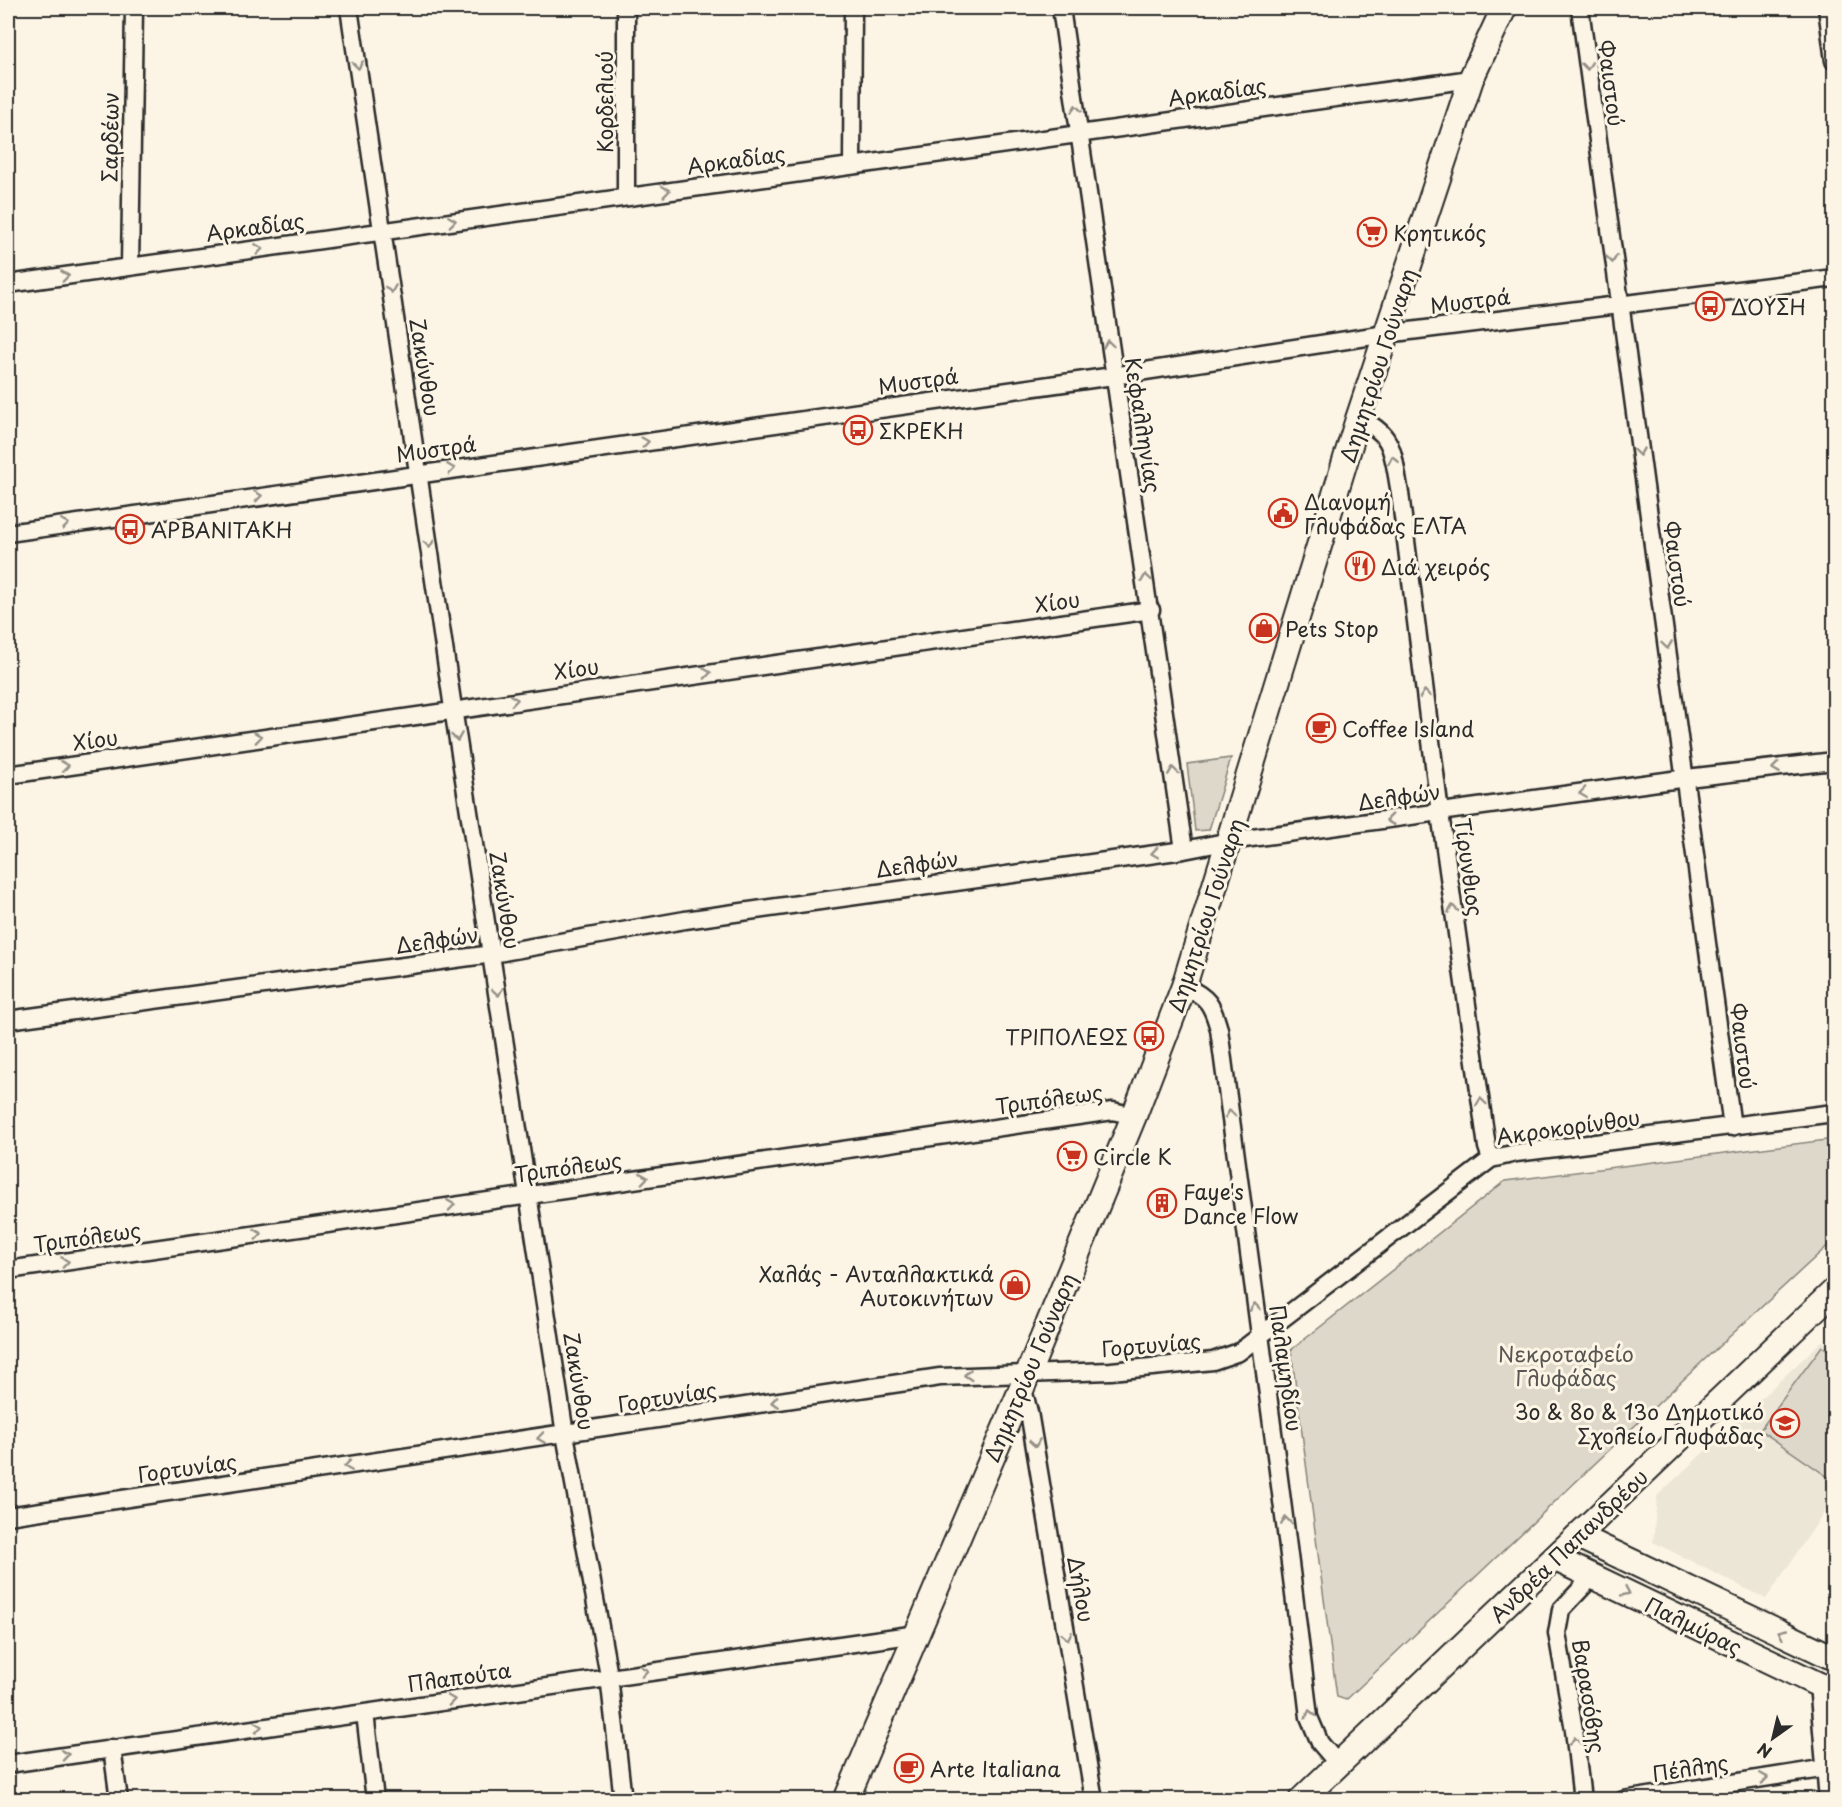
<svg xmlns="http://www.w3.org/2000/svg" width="1842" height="1807" font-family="'Playpen Sans',sans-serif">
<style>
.built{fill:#ece6d7}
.green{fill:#ded8ca;stroke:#84827a;stroke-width:1.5}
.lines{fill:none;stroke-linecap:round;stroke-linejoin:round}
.minor-casing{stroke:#2b2b2b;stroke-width:21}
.secondary-casing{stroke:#2b2b2b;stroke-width:28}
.minor{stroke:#fcf5e5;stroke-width:16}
.secondary{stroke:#fcf5e5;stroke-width:24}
.oneway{stroke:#949088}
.labels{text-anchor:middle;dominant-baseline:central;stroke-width:6;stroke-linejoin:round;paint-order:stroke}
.street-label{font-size:21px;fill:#2b2b2b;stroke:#fcf5e5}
.poi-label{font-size:21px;fill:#2b2b2b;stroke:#fcf5e5;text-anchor:start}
.park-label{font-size:21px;fill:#585653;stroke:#fcf5e5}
</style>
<rect width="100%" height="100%" fill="#fcf5e5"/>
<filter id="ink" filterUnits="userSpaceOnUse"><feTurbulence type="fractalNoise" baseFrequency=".0167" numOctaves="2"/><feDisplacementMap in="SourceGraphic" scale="12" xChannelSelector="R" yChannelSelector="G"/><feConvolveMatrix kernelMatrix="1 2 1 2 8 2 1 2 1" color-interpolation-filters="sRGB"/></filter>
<g filter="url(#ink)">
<path class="built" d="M1822,1341L1834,1349V1498L1766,1599L1653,1542L1657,1496Z"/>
<path class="green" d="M1231,758L1209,830L1195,831L1187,764Z
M1834,1139V1240L1703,1361L1346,1700L1337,1697L1291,1350L1505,1181Z
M1822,1346L1834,1354V1481L1760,1430Z"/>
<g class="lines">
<g class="minor-casing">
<path id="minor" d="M349,8L453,708L565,1434L609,1676L623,1800
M1061,8L1184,850
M1580,8C1628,381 1684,753 1732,1127
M1827,8L1834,61
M852,165L853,8
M626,197V8
M130,267L134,8
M8,284L1471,79
M1358,419C1396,432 1393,459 1400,493L1440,813L1487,1147L1491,1159
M8,533L1113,376L1386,334L1834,278
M8,775L1151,610
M1184,986C1208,997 1212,1004 1219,1029C1249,1258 1282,1487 1309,1717L1320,1743L1338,1764
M8,1020L492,954L685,920L1184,850L1230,841L1687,778L1834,761
M8,1270L1113,1111L1134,1116
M1022,1386L1029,1412L1094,1800
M8,1516L940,1377L1111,1371L1213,1361L1239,1352L1491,1159L1516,1153L1834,1113
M1818,1684L1828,1800
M365,1713L375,1800
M112,1748L119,1800
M8,1764L917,1634
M1582,1800L1574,1730L1557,1633L1561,1610L1593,1576
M1623,1800L1834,1767"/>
</g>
<g class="secondary-casing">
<path id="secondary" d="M1578,1536L1834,1658
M1554,1558L1834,1692
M846,1800L1027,1376L1134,1116L1184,986L1358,419L1471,79L1504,8
M1301,1800L1834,1291"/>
</g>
<use href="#minor" class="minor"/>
<use href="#secondary" class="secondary"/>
</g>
<defs><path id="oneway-chevron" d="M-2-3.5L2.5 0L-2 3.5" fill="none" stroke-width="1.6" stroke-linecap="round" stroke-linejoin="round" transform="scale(1.5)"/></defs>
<g class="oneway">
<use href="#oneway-chevron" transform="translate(358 65) rotate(82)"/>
<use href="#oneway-chevron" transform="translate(1587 66) rotate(83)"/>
<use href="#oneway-chevron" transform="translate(1076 109) rotate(-99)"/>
<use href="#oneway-chevron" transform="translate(666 191) rotate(-8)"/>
<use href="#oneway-chevron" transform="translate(452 221) rotate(-8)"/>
<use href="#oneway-chevron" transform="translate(259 249) rotate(-8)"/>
<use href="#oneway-chevron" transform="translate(1612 259) rotate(83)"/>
<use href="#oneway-chevron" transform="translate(65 276) rotate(-8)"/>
<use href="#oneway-chevron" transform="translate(391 289) rotate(81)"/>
<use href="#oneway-chevron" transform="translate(1108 344) rotate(-98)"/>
<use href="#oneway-chevron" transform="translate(645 442) rotate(-8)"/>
<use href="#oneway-chevron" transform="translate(1639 452) rotate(82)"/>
<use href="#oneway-chevron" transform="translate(1393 460) rotate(-101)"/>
<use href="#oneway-chevron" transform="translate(451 469) rotate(-8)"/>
<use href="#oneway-chevron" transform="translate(258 496) rotate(-8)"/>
<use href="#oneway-chevron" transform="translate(65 524) rotate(-8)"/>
<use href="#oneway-chevron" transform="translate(429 544) rotate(82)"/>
<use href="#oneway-chevron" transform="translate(1146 578) rotate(-99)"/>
<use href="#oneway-chevron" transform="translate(1667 645) rotate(82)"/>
<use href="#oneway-chevron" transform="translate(707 673) rotate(-8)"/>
<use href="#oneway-chevron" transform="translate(1425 694) rotate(-97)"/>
<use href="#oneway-chevron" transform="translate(514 700) rotate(-8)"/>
<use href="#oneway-chevron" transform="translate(258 737) rotate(-8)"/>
<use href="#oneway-chevron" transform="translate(457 737) rotate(81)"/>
<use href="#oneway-chevron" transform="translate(65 766) rotate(-8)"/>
<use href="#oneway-chevron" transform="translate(1776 768) rotate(173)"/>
<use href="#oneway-chevron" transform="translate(1173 771) rotate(-98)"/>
<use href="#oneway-chevron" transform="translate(1583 793) rotate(172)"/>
<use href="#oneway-chevron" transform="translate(1390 820) rotate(173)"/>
<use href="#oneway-chevron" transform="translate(1155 853) rotate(172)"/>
<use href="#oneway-chevron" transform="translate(1453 909) rotate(-98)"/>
<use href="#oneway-chevron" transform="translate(498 992) rotate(81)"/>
<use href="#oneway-chevron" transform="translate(1481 1102) rotate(-98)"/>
<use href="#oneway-chevron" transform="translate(1230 1114) rotate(-97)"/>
<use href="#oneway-chevron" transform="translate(644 1178) rotate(-8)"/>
<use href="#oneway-chevron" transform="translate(451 1205) rotate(-8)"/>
<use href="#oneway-chevron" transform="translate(258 1234) rotate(-8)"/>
<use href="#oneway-chevron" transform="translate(65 1262) rotate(-8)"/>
<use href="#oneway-chevron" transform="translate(1255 1307) rotate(-97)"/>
<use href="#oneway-chevron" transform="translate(968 1375) rotate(176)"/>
<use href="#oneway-chevron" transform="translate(775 1402) rotate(171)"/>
<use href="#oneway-chevron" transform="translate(541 1438) rotate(172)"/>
<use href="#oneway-chevron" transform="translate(1035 1443) rotate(81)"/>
<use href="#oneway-chevron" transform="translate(348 1466) rotate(172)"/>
<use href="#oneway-chevron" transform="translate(1286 1521) rotate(-97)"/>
<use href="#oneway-chevron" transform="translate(1626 1592) rotate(25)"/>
<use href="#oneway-chevron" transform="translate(1782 1633) rotate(-155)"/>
<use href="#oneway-chevron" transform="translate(1067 1636) rotate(80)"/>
<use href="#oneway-chevron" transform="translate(644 1671) rotate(-8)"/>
<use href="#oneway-chevron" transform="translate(451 1700) rotate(-8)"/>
<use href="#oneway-chevron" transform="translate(1310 1714) rotate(-103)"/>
<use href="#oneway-chevron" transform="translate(258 1727) rotate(-8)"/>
<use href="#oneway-chevron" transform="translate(1575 1741) rotate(-97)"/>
<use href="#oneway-chevron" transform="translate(65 1755) rotate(-9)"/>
<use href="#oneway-chevron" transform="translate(1764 1778) rotate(-9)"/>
</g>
</g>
<defs>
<g id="supermarket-ring" transform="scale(1.5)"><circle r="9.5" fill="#fcf5e5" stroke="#c8321e" stroke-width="1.5"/><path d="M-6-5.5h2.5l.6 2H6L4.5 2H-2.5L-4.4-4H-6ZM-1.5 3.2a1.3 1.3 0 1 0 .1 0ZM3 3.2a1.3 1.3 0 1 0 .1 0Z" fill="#c8321e"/></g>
<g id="bus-ring" transform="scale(1.5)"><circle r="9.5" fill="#fcf5e5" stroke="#c8321e" stroke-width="1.5"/><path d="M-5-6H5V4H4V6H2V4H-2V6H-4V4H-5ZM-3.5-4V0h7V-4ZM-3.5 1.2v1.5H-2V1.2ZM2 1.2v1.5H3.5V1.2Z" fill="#c8321e"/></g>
<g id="civic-ring" transform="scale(1.5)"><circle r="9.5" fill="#fcf5e5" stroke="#c8321e" stroke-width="1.5"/><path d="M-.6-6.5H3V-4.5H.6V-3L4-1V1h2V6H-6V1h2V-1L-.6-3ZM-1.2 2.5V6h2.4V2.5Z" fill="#c8321e"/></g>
<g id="restaurant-ring" transform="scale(1.5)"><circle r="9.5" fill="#fcf5e5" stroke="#c8321e" stroke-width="1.5"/><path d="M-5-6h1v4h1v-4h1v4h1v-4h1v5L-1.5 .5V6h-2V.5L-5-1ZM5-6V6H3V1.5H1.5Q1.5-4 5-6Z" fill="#c8321e"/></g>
<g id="shop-ring" transform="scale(1.5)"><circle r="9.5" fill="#fcf5e5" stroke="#c8321e" stroke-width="1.5"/><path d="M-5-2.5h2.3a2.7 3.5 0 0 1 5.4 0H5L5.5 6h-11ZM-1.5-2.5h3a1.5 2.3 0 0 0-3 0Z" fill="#c8321e"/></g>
<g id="cafe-ring" transform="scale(1.5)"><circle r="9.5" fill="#fcf5e5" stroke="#c8321e" stroke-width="1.5"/><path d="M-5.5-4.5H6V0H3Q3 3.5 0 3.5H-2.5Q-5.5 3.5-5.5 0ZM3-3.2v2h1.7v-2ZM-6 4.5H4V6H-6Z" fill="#c8321e"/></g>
<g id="building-ring" transform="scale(1.5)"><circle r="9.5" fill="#fcf5e5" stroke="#c8321e" stroke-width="1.5"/><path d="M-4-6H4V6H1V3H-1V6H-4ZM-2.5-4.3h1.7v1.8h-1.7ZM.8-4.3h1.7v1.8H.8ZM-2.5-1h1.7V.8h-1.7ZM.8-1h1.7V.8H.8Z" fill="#c8321e"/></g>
<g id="school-ring" transform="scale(1.5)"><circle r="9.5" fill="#fcf5e5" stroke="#c8321e" stroke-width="1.5"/><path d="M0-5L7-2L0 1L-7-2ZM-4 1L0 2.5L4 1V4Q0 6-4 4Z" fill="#c8321e"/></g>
</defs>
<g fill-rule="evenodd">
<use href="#supermarket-ring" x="1372" y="232"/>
<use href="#bus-ring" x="1710" y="306"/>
<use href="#bus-ring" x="858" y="430"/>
<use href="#civic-ring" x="1283" y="513"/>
<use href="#bus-ring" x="130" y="529"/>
<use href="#restaurant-ring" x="1360" y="566"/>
<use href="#shop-ring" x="1264" y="628"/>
<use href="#cafe-ring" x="1321" y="728"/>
<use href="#bus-ring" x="1149" y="1036"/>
<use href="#supermarket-ring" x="1072" y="1156"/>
<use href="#building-ring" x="1162" y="1203"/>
<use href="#shop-ring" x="1015" y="1285"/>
<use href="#school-ring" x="1785" y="1423"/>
<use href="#cafe-ring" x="909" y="1768"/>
</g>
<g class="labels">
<g class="street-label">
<text transform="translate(1612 83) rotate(83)">Φαιστού</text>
<text transform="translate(1217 91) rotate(-8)">Αρκαδίας</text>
<text transform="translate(604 102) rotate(-90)">Κορδελιού</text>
<text transform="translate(109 137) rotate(-89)">Σαρδέων</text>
<text transform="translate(736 159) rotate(-8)">Αρκαδίας</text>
<text transform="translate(255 226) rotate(-8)">Αρκαδίας</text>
<text transform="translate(1470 300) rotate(-7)">Μυστρά</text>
<text transform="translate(1377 365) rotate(-72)">Δημητρίου Γούναρη</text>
<text transform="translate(426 367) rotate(81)">Ζακύνθου</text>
<text transform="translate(918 380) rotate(-8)">Μυστρά</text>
<text transform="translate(1144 425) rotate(81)">Κεφαλληνίας</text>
<text transform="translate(436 448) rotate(-8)">Μυστρά</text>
<text transform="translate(1678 564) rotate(82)">Φαιστού</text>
<text transform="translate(1057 601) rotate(-8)">Χίου</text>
<text transform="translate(576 668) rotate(-8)">Χίου</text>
<text transform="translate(95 739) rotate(-8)">Χίου</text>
<text transform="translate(1399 796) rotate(-8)">Δελφών</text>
<text transform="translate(917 863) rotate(-8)">Δελφών</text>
<text transform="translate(1470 867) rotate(82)">Τίρυνθιος</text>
<text transform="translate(506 900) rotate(81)">Ζακύνθου</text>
<text transform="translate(1205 915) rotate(-72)">Δημητρίου Γούναρη</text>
<text transform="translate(437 939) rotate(-8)">Δελφών</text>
<text transform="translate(1744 1046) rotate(83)">Φαιστού</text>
<text transform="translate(1049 1098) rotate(-8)">Τριπόλεως</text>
<text transform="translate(1568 1126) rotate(-8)">Ακροκορίνθου</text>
<text transform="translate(568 1166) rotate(-8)">Τριπόλεως</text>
<text transform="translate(87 1236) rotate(-8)">Τριπόλεως</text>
<text transform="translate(1151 1344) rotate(-5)">Γορτυνίας</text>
<text transform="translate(1029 1367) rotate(-67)">Δημητρίου Γούναρη</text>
<text transform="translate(1287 1368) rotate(82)">Παλαμηδίου</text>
<text transform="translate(580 1381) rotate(81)">Ζακύνθου</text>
<text transform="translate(667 1396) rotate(-9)">Γορτυνίας</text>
<text transform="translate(187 1467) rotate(-8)">Γορτυνίας</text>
<text transform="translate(1568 1545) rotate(-44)">Ανδρέα Παπανδρέου</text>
<text transform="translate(1082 1589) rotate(80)">Δήλου</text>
<text transform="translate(1694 1625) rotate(26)">Παλμύρας</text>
<text transform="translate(459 1676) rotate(-8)">Πλαπούτα</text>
<text transform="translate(1590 1696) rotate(81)">Βαρασόβης</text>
<text transform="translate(1690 1767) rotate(-9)">Πέλλης</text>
</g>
<g class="poi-label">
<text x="1393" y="232">Κρητικός</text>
<text x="1731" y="306">ΔΟΥΣΗ</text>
<text x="879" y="430">ΣΚΡΕΚΗ</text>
<text x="1304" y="501">Διανομή<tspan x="1304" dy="24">Γλυφάδας ΕΛΤΑ</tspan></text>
<text x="151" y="529">ΑΡΒΑΝΙΤΑΚΗ</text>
<text x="1381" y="566">Διά χειρός</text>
<text x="1285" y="628">Pets Stop</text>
<text x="1342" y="728">Coffee Island</text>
<text x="1128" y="1036" text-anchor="end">ΤΡΙΠΟΛΕΩΣ</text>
<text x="1093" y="1156">Circle K</text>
<text x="1183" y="1191">Faye's<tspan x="1183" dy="24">Dance Flow</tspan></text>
<text x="994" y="1273" text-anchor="end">Χαλάς - Ανταλλακτικά<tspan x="994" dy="24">Αυτοκινήτων</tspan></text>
<text x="1764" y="1411" text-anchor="end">3ο &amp; 8ο &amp; 13ο Δημοτικό<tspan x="1764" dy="24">Σχολείο Γλυφάδας</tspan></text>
<text x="930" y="1768">Arte Italiana</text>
</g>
<g class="park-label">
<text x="1566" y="1353">Νεκροταφείο<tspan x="1566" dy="24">Γλυφάδας</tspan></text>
</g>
</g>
<rect width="1842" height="1807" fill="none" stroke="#fcf5e5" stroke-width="30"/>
<rect x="15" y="15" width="1812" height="1777" fill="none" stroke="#2b2b2b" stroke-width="2" filter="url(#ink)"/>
<g transform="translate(1773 1738) rotate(214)" stroke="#fcf5e5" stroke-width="4.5" paint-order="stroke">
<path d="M0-4.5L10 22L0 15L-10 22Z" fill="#2b2b2b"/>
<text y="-9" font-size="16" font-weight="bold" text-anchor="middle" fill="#2b2b2b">N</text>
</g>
</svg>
